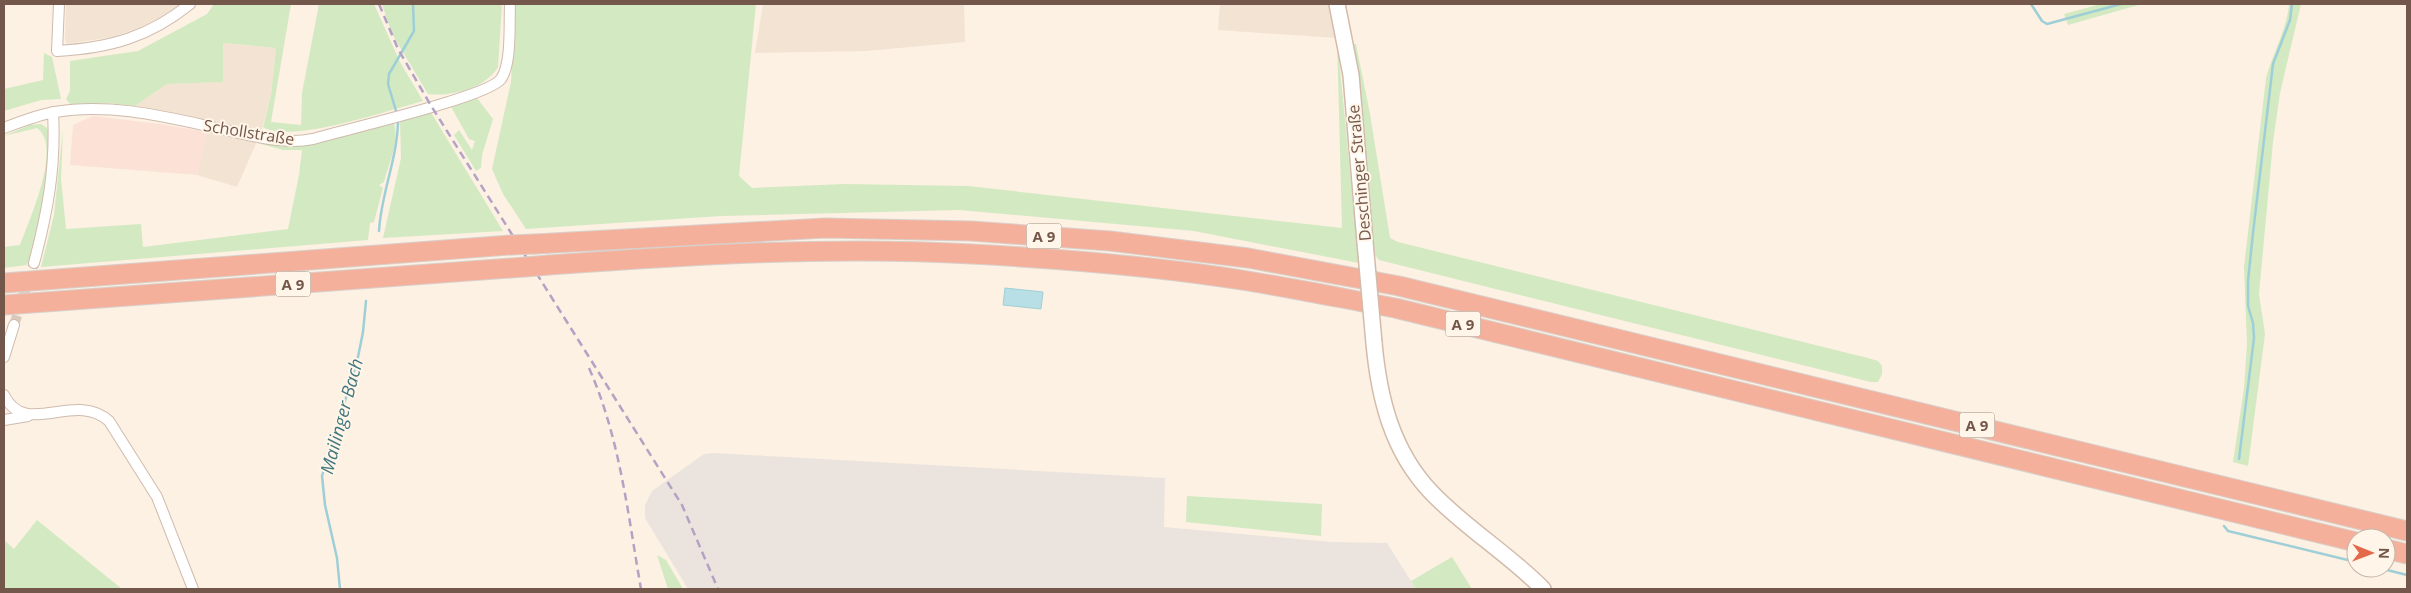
<svg xmlns="http://www.w3.org/2000/svg" width="2411" height="593" font-family="'Open Sans',sans-serif">
<style>
.residential{fill:#f3e3d2}
.commercial{fill:#fce1d7}
.industrial{fill:#ebe4de}
.green{fill:#d3e9c2}
.water{fill:#b8dfe5;stroke:#9fcfd6}
.lines{fill:none;stroke-linecap:round;stroke-linejoin:round}
.stream{stroke:#9fcfd6;stroke-width:2.5}
.street-tunnel{stroke:#dacabd;stroke-width:10;stroke-dasharray:10 5;stroke-linecap:butt}
.street-casing{stroke:#cfbbad;stroke-width:12}
.secondary-casing{stroke:#d2bbaa;stroke-width:18}
.highway-casing{stroke:#d8d0cc;stroke-width:21}
.street{stroke:#fff;stroke-width:10}
.secondary{stroke:#fff;stroke-width:15}
.highway{stroke:#f5b09b;stroke-width:19}
.rail{stroke:#b4a2c4;stroke-width:2.5;stroke-dasharray:8 5;stroke-linecap:butt}
.secondary-bridge-casing{stroke:#d2bbaa;stroke-width:18;stroke-linecap:butt}
.highway-bridge-casing{stroke:#d8d0cc;stroke-width:21;stroke-linecap:butt}
.secondary-bridge{stroke:#fff;stroke-width:15}
.highway-bridge{stroke:#f5b09b;stroke-width:19}
.labels{text-anchor:middle;dominant-baseline:central;stroke-width:4;stroke-linejoin:round;paint-order:stroke}
.shield{fill:#fff6e9;stroke:#9d877a;stroke-width:1}
.shield-label{font-size:15px;font-weight:bold;fill:#73574a}
.street-label{font-size:16px;fill:#73574a;stroke:#fff6e9}
.water-label{font-size:18px;font-style:italic;fill:#41777f;stroke:#fff6e9}
</style>
<rect width="100%" height="100%" fill="#fcf1e3"/>
<path class="residential" d="M66,4H182L171,12L141,27L112,37L67,44L65,40Z
M763,4H964L965,42L866,51L755,53Z
M1220,4H1329L1337,38L1218,30Z
M222,43L276,48L271,95L261,132L237,187L197,175L210,122L135,106L167,84L223,82Z"/>
<path class="commercial" d="M93,116L160,124L208,132L197,175L70,165L73,125Z"/>
<path class="industrial" d="M713,453L1165,478L1164,527L1331,542L1387,543L1416,589H688L645,518V505L652,491L704,454Z"/>
<path class="green" d="M214,4H291L271,122L301,125L302,93L319,4H374L400,62L423,101C389,110 292,144 263,127L271,95L276,48L223,43V82L167,84L135,106L109,103L70,104L66,99L70,91V61L138,51L207,14Z
M382,4H502L498,67C486,88 451,97 428,94L392,34Z
M515,4H756L739,176L752,188L844,184L968,186L1342,228L1337,38L1359,263L1194,231L959,210L721,216L526,229L503,194L492,169L511,82Z
M2101,4H2142L2068,25L2064,14Z
M2289,4H2301L2280,93L2273,142L2259,294L2265,334L2248,466L2233,462L2244,388L2247,344L2244,267L2266,78C2273,53 2287,29 2289,4Z
M1353,44H1356L1370,114L1390,238L1398,242L1868,358L1878,361L1882,366V374L1878,382H1871L1379,260L1375,255Z
M44,53L52,57L61,99L41,100L4,111V89L43,80Z
M477,98L493,119L482,155L481,168L476,171L454,135L459,130L472,150L475,141L469,139L450,105Z
M430,111L503,231L383,238L401,158L400,120Z
M393,121C401,139 388,165 384,182L379,185L383,188L374,222L370,223L368,240L41,267L54,215L63,129L61,179L66,229L141,224L143,247L288,229L299,175L302,150H283L257,143L258,141L289,143Z
M41,124L47,128L50,137L47,202L35,246L27,265L4,268V247L20,245C29,220 63,147 37,128L4,136L30,125Z
M1187,496L1322,504L1321,536L1186,522Z
M37,520L122,589H4V540L14,549Z
M657,555L666,560L683,589H668Z
M1452,557L1472,589H1416L1411,581Z"/>
<path class="water" d="M1005,288L1043,292L1041,309L1003,305Z"/>
<g class="lines">
<path class="stream" d="M2031,4L2042,21L2047,24L2121,4
M397,114L388,84L389,74L414,31L413,4
M379,231C381,193 398,158 398,119
M2239,459L2254,338L2253,323L2248,306V281L2253,233L2273,64L2290,20L2292,4
M2224,526L2228,531L2356,562
M2379,568L2407,575
M340,589L337,558L325,505L322,476L357,362L363,332L366,301"/>
<path class="street-tunnel" d="M14,325L34,263"/>
<g class="street-casing">
<path id="street" d="M59,4L57,51C110,48 149,37 190,4
M4,128C20,122 37,115 55,112C112,102 170,118 226,130C254,136 284,145 313,139C343,130 488,97 501,79C512,63 509,23 510,4
M34,263C48,210 56,167 53,112
M4,357L14,325
M4,395C25,439 75,390 109,421L157,497L193,589
M4,420L28,416"/>
</g>
<g class="secondary-casing">
<path id="secondary" d="M1337,4L1351,75L1365,242
M1374,343C1379,398 1392,451 1431,492C1465,528 1509,554 1543,589"/>
</g>
<g class="highway-casing">
<path id="highway" d="M535,244L825,228L971,231L1110,241L1248,258L1399,286L2407,531
M549,265C690,255 831,246 972,254C1064,259 1157,266 1248,281C1297,289 1346,299 1395,308L2356,542
M4,283L511,245
M4,305L525,267
M2386,549L2407,554"/>
</g>
<use href="#street" class="street"/>
<use href="#secondary" class="secondary"/>
<use href="#highway" class="highway"/>
<path class="rail" d="M379,4L398,49L430,104L682,505L718,589
M589,368C620,438 628,515 641,589"/>
<g class="secondary-bridge-casing">
<path id="secondary-bridge" d="M1365,242L1374,343"/>
</g>
<g class="highway-bridge-casing">
<path id="highway-bridge" d="M511,245L535,244
M525,267L549,265"/>
</g>
<use href="#secondary-bridge" class="secondary-bridge"/>
<use href="#highway-bridge" class="highway-bridge"/>
</g>
<g class="labels">
<g class="shield">
<rect x="1026.5" y="223.5" width="35" height="25" rx="4"/>
<rect x="275.5" y="271.5" width="35" height="25" rx="4"/>
<rect x="1445.5" y="311.5" width="35" height="25" rx="4"/>
<rect x="1959.5" y="412.5" width="35" height="25" rx="4"/>
</g>
<g class="shield-label">
<text x="1044" y="236">A 9</text>
<text x="293" y="284">A 9</text>
<text x="1463" y="324">A 9</text>
<text x="1977" y="425">A 9</text>
</g>
<g class="street-label">
<text transform="translate(249 132) rotate(9)">Schollstraße</text>
<text transform="translate(1359 173) rotate(-95)">Deschinger Straße</text>
</g>
<g class="water-label">
<text transform="translate(341 416) rotate(-75)">Mailinger Bach</text>
</g>
</g>
<rect width="2411" height="593" fill="none" stroke="#73574a" stroke-width="10"/>
<g transform="translate(2371 553) rotate(91)"><circle r="24" fill="#fff6e9" stroke="#c7b6a9"/>
<path d="M0-4L9 19L0 12L-9 19Z" fill="#e3694a"/>
<text y="-8" font-size="14" font-weight="bold" text-anchor="middle" fill="#73574a">N</text>
</g>
</svg>
